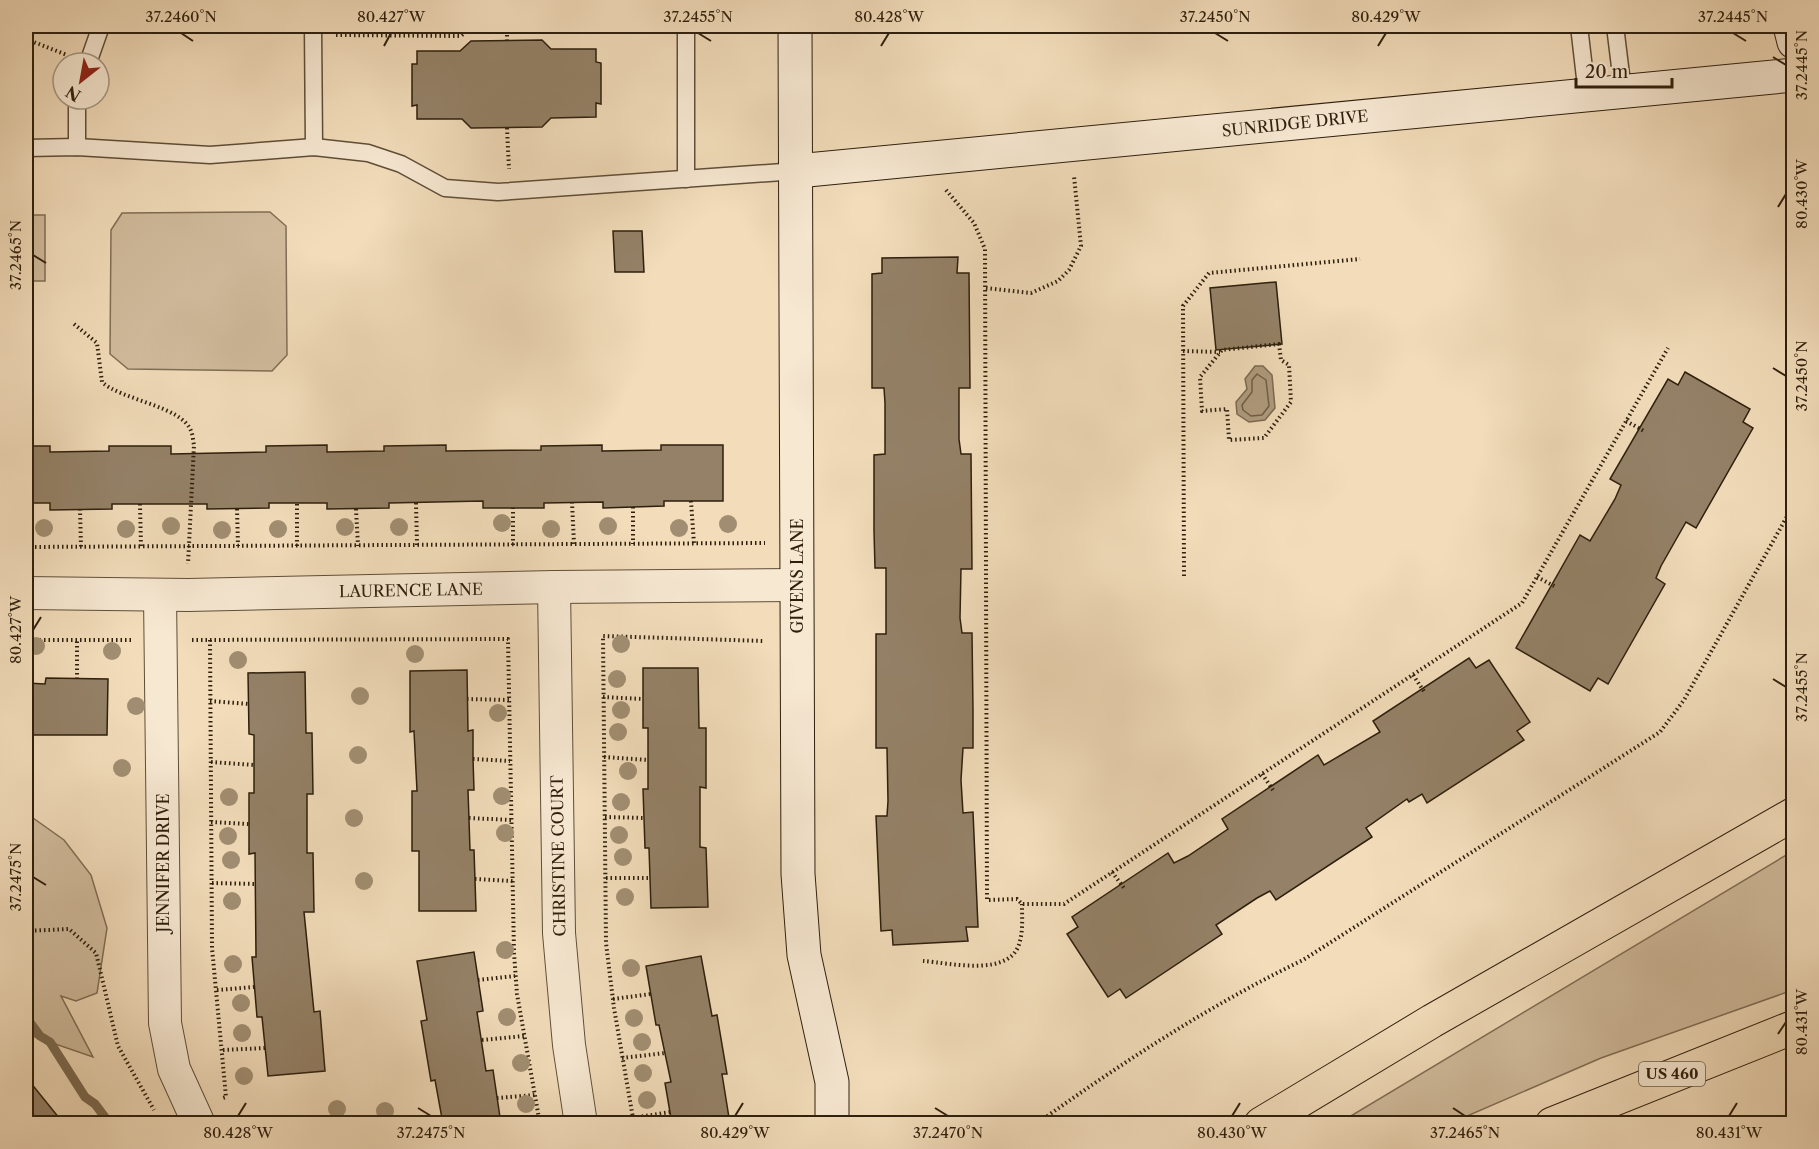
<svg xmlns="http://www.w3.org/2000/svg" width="1819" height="1149" viewBox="0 0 1819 1149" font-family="'Libre Caslon Text',serif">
<rect width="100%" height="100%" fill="#f2dcba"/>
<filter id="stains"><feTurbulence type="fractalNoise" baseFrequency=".00333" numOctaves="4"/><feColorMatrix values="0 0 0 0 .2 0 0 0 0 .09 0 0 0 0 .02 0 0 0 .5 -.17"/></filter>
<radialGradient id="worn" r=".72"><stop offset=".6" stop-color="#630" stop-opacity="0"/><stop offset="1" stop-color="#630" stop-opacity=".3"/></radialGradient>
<!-- green -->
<g fill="#d1bc9d" stroke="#806e55" stroke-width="1.5">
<path d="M270,212L286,226L287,355L272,371L128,369L110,354L111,230L122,213Z"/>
<rect x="26" y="215" width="19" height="66"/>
<path d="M26,813L64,840L91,875L107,928L97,993L76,1001L61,996L93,1057L26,1034Z"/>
<path d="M1793,851V990L1601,1058L1451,1123H1339Z"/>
</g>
<!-- water -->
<path fill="#af9c7f" stroke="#7b6a51" stroke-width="1.5" d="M1255,366H1263L1272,375L1275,408L1265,420L1249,422L1237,414L1236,402L1247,389L1245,379Z"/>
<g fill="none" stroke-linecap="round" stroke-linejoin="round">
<!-- shore -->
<path stroke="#6e5e46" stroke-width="1.5" d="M1257,374L1266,380L1269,406L1262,415L1251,416L1243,410L1242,405L1252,392V380Z"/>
<!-- stream -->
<path stroke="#7b6a51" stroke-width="9" d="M26,1017L40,1036L50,1042L85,1097L95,1104L110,1124"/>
</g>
<!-- building -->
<g fill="#948167" stroke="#2e1f0d" stroke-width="1.5">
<path d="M542,40L551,49H596V62L601,63V104L596,103V117L551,118L542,127L471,128L462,119H417V105L412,106V64H417V51H460L471,41Z"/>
<path d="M613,231H642L644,272H615Z"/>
<path d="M958,257L957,273H969L970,388H959V439L961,454H971L972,569H961L960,618L962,633H972L973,710V748H963L961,780L963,813L973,812L978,927H966L968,941L893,945L892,930L881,931L876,816H887L888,801L887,748H876V634H886V568H875L874,531V455L885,454V403L884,388H872V274L882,273V258Z"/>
<path d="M1276,282L1282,344L1216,350L1210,288Z"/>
<path d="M1685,372L1750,409L1743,422L1753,428L1696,528L1686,522L1661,566L1656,578L1665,584L1608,684L1598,678L1590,691L1516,648L1580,535L1590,541L1615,499L1621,485L1610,479L1668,379L1678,385Z"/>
<path d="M327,445V452L384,451V446L446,445V451L541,450V446L602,445V451L661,450V445H723V501H664V506L603,508V502L544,503V508H483V501L389,503V508L327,509V503H269V508L207,509V504H112V509L50,510V503H26V446H50V452L109,451V446H171V454L266,452V446Z"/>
<path d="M1469,658L1476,668L1489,660L1530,722L1517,731L1524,740L1427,803L1422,794L1409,802L1407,799L1366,828L1372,837L1276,900L1270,891L1257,898L1216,925L1222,934L1126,998L1120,989L1108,997L1067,934L1078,927L1072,917L1168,853L1174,863L1188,856L1228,829L1222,819L1318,755L1324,765L1380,732L1373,721Z"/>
<path d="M643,668H698L699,728H706V788L700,787V847L706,848L708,907L651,908L649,848H645L643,789H648V728H643Z"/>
<path d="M467,670L468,731L473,730V759L474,790H468L470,850H474L476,911H419V851H412V791H417L414,731L410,732V671Z"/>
<path d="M305,672L306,733H312L313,794H307V853H313L314,912H304L314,1012L320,1011L325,1071L268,1076L262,1017H257L252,957H256L255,853L249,854V793H254V735L249,734L248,673Z"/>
<path d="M46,678L108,679L107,735H26V683L45,684Z"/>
<path d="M474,952L483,1011L477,1012L486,1071L493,1070L501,1124H443L435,1080L431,1081L421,1021L427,1020L417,961Z"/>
<path d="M701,956L712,1016L717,1015L727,1074H722L730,1124H672L665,1083L671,1082L659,1025H656L646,966Z"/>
<path d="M26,1077L64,1124H26Z"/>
</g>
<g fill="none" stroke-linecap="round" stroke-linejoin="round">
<defs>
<g id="lane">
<path d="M313,26L314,147"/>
<path d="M686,26V179"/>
<path d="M1579,26L1587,95"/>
<path d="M1615,26L1623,91"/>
<path d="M88,63L101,26"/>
<path d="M77,147V99"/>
<path d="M26,148L77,147L210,155L314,147L368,153L401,164L445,188L498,192L797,171"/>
</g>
<g id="street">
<path d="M554,587L559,933L569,1045L581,1124"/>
<path d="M26,593L188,595L554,587L797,585"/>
<path d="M160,595L165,1023L174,1069L199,1124"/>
</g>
<g id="secondary">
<path d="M795,26L798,874L804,955L832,1082V1124"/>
<path d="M1790,26L1794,42"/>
<path d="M797,171L1794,75"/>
</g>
<g id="highway">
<path d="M1261,1124L1432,1021L1794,814"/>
<path d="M1552,1124L1794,1027"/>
</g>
</defs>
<!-- lane casing -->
<use href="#lane" stroke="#5f4e38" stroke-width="19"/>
<!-- street casing -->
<use href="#street" stroke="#5f4e38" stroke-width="34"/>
<!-- secondary casing -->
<use href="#secondary" stroke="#2e1f0d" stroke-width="35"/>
<!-- highway casing -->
<use href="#highway" stroke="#2e1f0d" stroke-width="35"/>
<!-- path -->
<g stroke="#2e1f0d" stroke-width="4" stroke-dasharray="1.5 3" stroke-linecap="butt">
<path d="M507,26V41"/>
<path d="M336,35L461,36L472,26"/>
<path d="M26,39L67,55"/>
<path d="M507,128L509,169"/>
<path d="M946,190L974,223L985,249L987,900L1017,899L1022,904H1064L1522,603L1668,348"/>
<path d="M986,288L1031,293L1058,281L1069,270L1081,246L1074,176"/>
<path d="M74,324L97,343L102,382C121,400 182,406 191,431C193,435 193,441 194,445L188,564"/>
<path d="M1279,344L1281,360L1289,365L1291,402L1264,438L1229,440L1227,409L1202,411L1200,377L1222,350Z"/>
<path d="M1183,351L1220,352"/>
<path d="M1626,421L1644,431"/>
<path d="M691,501L694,544"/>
<path d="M572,502L574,544"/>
<path d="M416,503L417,545"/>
<path d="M140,504L141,547"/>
<path d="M633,507V544"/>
<path d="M80,509L81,547"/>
<path d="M237,509L238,546"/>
<path d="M356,509L358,546"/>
<path d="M513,545V508"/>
<path d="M297,546V503"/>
<path d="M26,547L765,543"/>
<path d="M1184,576L1183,306L1209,273L1360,259"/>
<path d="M1537,577L1556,587"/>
<path d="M26,640H131"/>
<path d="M192,640L508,639L514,953L517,994L540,1124"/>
<path d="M210,640L212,948L226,1097L223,1098"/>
<path d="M1413,675L1425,693"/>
<path d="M77,679V640"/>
<path d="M603,697L643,699"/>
<path d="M467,699L509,700"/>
<path d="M210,701L249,704"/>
<path d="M604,757L648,760"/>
<path d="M473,759L510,761"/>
<path d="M211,762L254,765"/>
<path d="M1262,774L1273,790"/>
<path d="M605,817L644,818"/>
<path d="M469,818L512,820"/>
<path d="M211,822L249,824"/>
<path d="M1112,872L1124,888"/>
<path d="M606,878H650"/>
<path d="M475,879L513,881"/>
<path d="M212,883L256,884"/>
<path d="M26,931L69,929L96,953L118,1046L154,1110"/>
<path d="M923,961C951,963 1012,978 1020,941C1023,930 1022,916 1022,904"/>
<path d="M478,980L515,976"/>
<path d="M217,990L254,987"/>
<path d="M613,999L651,994"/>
<path d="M482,1040L524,1036"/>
<path d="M223,1050L265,1048"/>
<path d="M622,1058L665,1053"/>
<path d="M497,1098L535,1095"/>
<path d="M633,1118L670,1112"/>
<path d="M634,1124L614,1008L606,943L603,636L764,641"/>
<path d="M1036,1124C1122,1063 1208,1006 1303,960L1660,732L1684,700L1794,504"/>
</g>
<!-- lane -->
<use href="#lane" stroke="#f7e8d2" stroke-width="16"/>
<!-- street -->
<use href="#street" stroke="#f7e8d2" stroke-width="32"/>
<!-- secondary -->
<use href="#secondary" stroke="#f7e8d2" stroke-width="33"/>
<!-- highway -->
<use href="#highway" stroke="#f2dcba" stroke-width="33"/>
</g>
<!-- trees -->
<g fill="#a18e72">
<circle cx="502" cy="523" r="9"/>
<circle cx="728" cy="524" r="9"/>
<circle cx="171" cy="526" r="9"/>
<circle cx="608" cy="526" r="9"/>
<circle cx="345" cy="527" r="9"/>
<circle cx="399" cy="527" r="9"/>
<circle cx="44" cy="528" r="9"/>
<circle cx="679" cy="528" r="9"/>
<circle cx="126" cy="529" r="9"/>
<circle cx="278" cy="529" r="9"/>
<circle cx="551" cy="529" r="9"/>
<circle cx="222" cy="530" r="9"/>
<circle cx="621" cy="644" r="9"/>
<circle cx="36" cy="646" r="9"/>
<circle cx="112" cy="651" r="9"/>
<circle cx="415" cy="654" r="9"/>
<circle cx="238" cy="660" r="9"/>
<circle cx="617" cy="679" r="9"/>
<circle cx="360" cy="696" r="9"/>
<circle cx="136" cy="706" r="9"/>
<circle cx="621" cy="710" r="9"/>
<circle cx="498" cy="713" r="9"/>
<circle cx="618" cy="732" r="9"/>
<circle cx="358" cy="755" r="9"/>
<circle cx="122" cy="768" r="9"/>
<circle cx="628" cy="771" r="9"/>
<circle cx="502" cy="796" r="9"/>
<circle cx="229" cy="797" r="9"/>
<circle cx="621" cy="802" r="9"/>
<circle cx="354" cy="818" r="9"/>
<circle cx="505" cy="833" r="9"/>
<circle cx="619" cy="835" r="9"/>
<circle cx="228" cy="836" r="9"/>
<circle cx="623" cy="857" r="9"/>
<circle cx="231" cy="860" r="9"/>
<circle cx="364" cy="881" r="9"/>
<circle cx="625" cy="897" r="9"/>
<circle cx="232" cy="901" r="9"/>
<circle cx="505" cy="950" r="9"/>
<circle cx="233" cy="964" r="9"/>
<circle cx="631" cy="968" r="9"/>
<circle cx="241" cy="1003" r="9"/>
<circle cx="507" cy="1017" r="9"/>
<circle cx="634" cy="1018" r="9"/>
<circle cx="242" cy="1033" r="9"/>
<circle cx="642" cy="1042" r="9"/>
<circle cx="521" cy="1063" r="9"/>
<circle cx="643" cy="1073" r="9"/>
<circle cx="244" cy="1076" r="9"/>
<circle cx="647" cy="1100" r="9"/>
<circle cx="526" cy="1104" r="9"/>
<circle cx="337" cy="1109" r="9"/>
<circle cx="385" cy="1111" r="9"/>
</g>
<!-- ticks -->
<path fill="none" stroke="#2e1f0d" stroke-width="2" d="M181,33L193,41M698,33L711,41M1215,33L1228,41M1733,33L1746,41M384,46L391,33M881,46L889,33M1378,46L1386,33M1773,57L1786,65M1778,207L1786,194M33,255L46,263M1773,368L1786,376M33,630L41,617M1773,679L1786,687M33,877L46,885M1778,1034L1786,1022M418,1108L431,1116M935,1108L948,1116M1453,1108L1465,1116M238,1116L246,1103M735,1116L743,1103M1232,1116L1240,1103M1729,1116L1737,1103"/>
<g text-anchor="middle" stroke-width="6" stroke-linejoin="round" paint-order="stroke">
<!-- shield labels -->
<rect fill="#f7e8d2" stroke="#6a5b48" stroke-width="1.5" x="1639" y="1062" width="66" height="24" rx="4.5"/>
<g font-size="15" font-weight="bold" fill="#2e1f0d">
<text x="1672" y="1079">US 460</text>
</g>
<!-- street labels -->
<g font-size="16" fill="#2e1f0d" stroke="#f7e8d2">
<text transform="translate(1295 123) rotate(-6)" y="6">SUNRIDGE DRIVE</text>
<text transform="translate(797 576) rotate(-90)" y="6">GIVENS LANE</text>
<text transform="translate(411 590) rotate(-1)" y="6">LAURENCE LANE</text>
<text transform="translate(558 856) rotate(-91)" y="6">CHRISTINE COURT</text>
<text transform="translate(163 863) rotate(-90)" y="6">JENNIFER DRIVE</text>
</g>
</g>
<!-- margin -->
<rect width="1819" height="1149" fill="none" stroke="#f2dcba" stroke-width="66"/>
<!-- north arrow -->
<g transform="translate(81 81) rotate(211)"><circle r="28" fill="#f7e8d2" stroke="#a79883" stroke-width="1.5"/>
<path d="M0-4.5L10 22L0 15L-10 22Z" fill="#8f2418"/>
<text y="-9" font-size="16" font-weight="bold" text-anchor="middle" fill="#2e1f0d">N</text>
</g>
<!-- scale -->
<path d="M1576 78v9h96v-9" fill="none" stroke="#2e1f0d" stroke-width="3"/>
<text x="1585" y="78" font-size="18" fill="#2e1f0d" stroke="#f7e8d2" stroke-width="4.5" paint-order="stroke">20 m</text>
<rect x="33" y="33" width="1753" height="1083" fill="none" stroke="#2e1f0d" stroke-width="2"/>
<g font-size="15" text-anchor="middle" fill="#2e1f0d">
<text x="181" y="22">37.2460°N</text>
<text x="391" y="22">80.427°W</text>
<text x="698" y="22">37.2455°N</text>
<text x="889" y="22">80.428°W</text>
<text x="1215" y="22">37.2450°N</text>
<text x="1386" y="22">80.429°W</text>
<text x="1733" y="22">37.2445°N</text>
<text transform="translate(1802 65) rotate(-90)" y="5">37.2445°N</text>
<text transform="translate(1802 194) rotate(-90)" y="5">80.430°W</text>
<text transform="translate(16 255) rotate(-90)" y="5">37.2465°N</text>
<text transform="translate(1802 376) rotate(-90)" y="5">37.2450°N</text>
<text transform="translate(16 630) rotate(-90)" y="5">80.427°W</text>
<text transform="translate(1802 687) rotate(-90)" y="5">37.2455°N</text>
<text transform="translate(16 877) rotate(-90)" y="5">37.2475°N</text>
<text transform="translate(1802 1022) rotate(-90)" y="5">80.431°W</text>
<text x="238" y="1138">80.428°W</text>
<text x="431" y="1138">37.2475°N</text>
<text x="735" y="1138">80.429°W</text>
<text x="948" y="1138">37.2470°N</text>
<text x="1232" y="1138">80.430°W</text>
<text x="1465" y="1138">37.2465°N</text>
<text x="1729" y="1138">80.431°W</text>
</g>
<rect width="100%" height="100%" filter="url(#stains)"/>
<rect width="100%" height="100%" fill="url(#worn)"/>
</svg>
